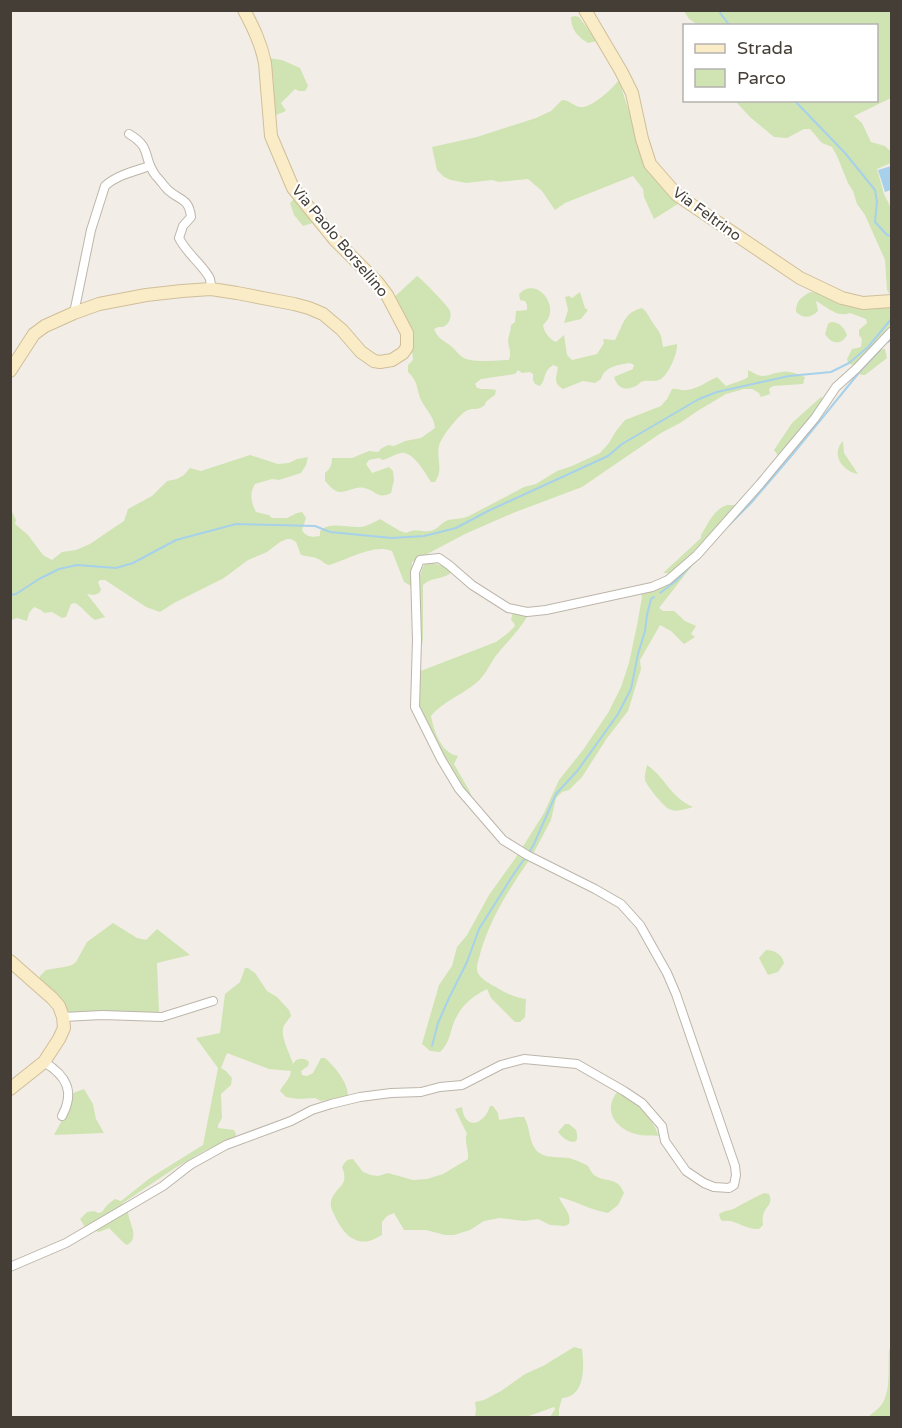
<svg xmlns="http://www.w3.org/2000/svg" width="902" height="1428" viewBox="0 0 902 1428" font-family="'Varela Round',sans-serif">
<rect width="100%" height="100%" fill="#f2eee7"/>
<!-- green -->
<g fill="#cfe4b2">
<path d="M684,11H891V98L854,116L862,123L871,142L885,146L889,150L891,149V163L877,169L884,194L891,208V296L887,290L885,260L865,215L857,204L853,191L848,183L837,156L832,147L822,143L810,129H804L787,138L774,137L750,117L735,101L876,100V26L698,25L689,19Z"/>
<path d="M575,16L579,17L597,41L588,43C578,37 571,30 571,17Z"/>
<path d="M268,58L282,60L300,68L308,86L305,91H299L295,89L281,103L286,111L276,115Z"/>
<path d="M619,80L643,156L681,202L654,219L644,197L643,189L633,176L565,203L555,210L542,191L528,179L499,182L492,180L466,183L451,180L444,177L437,170L432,147L477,137L536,118L551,111L562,100C570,100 573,106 580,107C591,109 613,88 619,80Z"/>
<path d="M296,197L302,208L313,223L303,226L294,215L290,203Z"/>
<path d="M417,276C422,279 449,307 450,311C452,318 449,324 443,327H438L434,329C438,339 443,340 451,346C455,349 457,353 461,356C469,364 498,360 509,360C512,350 508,348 508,340C509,334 511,330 511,325L515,322L516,311L527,310V305L525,301L520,300L519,294C537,275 563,308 543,325C544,332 549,339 556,342L564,335L567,355L572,360L597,354L604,343L603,339L615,340C624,324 623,313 642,308C647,312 648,315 651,320C659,333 661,330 663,347L677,344C678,353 668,377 659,380C654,382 649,380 644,381C638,382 642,383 636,386C625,391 618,389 614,377L633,369L634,365L630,363C618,365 605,366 601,379L595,383L583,381L563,389C552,382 557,377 558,367L553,365C542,373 547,378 540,386L535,384L533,380V374L530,372L522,373L518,370L515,374L488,378L481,379L475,384L477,388C484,390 489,388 496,390L495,395C493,397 490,398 488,400C482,406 488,403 482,407C477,410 473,408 468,410C459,414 441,437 439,446C436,460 444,469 435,482H431C425,473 413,451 401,453C395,454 389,458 383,460L379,458L369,460L366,464L372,473L389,467L393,471L394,480L391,493C377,500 376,490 364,488C356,486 348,492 340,492C333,491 329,485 325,481V473C330,469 332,465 332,458H352L369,451L378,452L382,448L388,445L394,446L405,441L421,438L435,428C434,417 427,411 422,402C416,390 419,382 408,372V365L413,360L412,351L392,299Z"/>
<path d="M580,292L585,308L588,310L581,319L564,323L568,310L565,297L569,296L572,298Z"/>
<path d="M810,292C825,293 838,302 852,305C865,308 879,308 891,308V324L856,364L852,365L848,363L847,359L852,349L861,347L862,339L859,335V330L867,323L866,319L850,313C837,318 827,307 816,301L818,311C811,318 803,319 796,312C796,300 801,298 810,292Z"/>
<path d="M831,322C840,322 844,328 847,335C841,346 831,344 825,334L828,324Z"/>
<path d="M880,349H885L887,358L865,375H862L856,373Z"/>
<path d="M748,370C765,380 764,375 781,372C789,370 797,374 805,377L803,384L773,386L769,389L770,394L761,397L759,393L752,389H744L726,394L699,410L680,423L661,433L582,487L513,513L465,534L412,562L411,586L404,582L392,551C374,543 347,560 329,565C324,564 323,561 318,559C313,556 307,557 301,555L296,542L291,539H287L280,542L267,552L248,560L224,578L174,603L160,612L146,607L105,580H100L98,582L101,590L99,593L94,595L87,594L105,617L95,620C87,615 83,607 75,603L71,604L66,617L62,618L52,612L44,613L41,610L34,607L29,613L27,621L17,618L11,620L10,508L16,520L15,524L28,535L43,555L52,560L62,552L76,550L90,544L109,531L124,521L128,509L152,496L167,481L177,479L184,475L190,468L201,471L250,455L278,464L289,463L297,459L308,457L306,465L301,473L279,480L272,479L255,484C249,494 251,502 256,512L269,515L272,518H287L297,513L302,512L306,518L302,530C307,538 312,537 320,536V531C330,521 348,528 361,527C368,526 374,522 380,519L400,531L406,533C415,528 420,532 429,531C436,531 440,524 446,521C452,518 460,520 469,516L524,487L536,484L557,471L572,466L600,453L609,443L616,431L625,420L661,406L667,399L672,389C678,388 681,391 687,390C697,389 708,381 717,377L726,386C732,383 743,381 748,377Z"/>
<path d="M821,397L823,399L822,404L779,457L774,450L792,423Z"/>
<path d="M843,441L844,453L858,474C843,472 830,454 843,441Z"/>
<path d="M727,505H737L704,541L675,569L669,573H663L701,538V535C708,524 714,509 727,505Z"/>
<path d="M698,558L659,608L663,611H674L685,621L696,626L691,634L695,637L684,644L671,631L660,625L640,660L641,669L628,711L607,738L582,777L569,790L562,792L556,798L551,820L533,854L522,848L544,813L559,780L583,750L608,713L621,687L629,663L637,625L642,597L640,592Z"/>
<path d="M426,563C436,562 443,566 451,571V573C441,580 431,577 423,585V637L422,645H418C418,627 414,574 426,563Z"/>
<path d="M513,612L525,614L527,617C518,632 505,644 495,657C489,666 484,677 476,683C462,695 442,702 431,716C434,731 441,753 458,756L454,764L469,790L477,809L442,752L418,706V672L496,642L508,633L515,626L514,623L511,620Z"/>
<path d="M647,765C666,778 670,797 693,807C686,809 676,813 669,809C664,807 646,785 645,780C644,775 646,770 647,765Z"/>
<path d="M519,853L530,859C509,889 490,919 480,954C479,960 475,967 478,973C481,979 490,984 496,987C505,993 515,998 526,999L525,1017L520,1022H515L491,998L487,989C471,997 461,1006 454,1022C450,1033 449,1044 440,1052L430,1051L422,1044L439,985L452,966L457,947L467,935L489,895Z"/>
<path d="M113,923L137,938L146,940L157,929L190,955L157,963L159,1011L156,1014L72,1013L68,1011L39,980L40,976L46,970L64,967L72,965L76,962L87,942Z"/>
<path d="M766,950C774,950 782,954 784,963L778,972L768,975L759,958Z"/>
<path d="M245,968H248L255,973L267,991L277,997L289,1010L291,1016C289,1019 283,1025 283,1029C281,1038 290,1054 293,1064L296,1060C301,1058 305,1058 309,1062L308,1066L301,1071L302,1075L307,1076L313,1073L321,1058H325C335,1067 348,1082 348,1096L321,1101L315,1098L298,1099L286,1097L280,1091C283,1084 290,1080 291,1071L269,1069L227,1053L221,1068L226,1071L232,1078L231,1085L221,1094L222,1118L218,1125V1128L234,1130L236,1134L235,1138L204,1151L175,1168L123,1203L122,1207L88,1228L85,1227L80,1219L87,1212L94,1211L98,1213L102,1212C106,1206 109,1203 115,1199L121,1201L150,1178L203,1145L218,1068L196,1038L220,1033L225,994L240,982Z"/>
<path d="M84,1089L93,1104L96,1119L104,1133L54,1135L70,1105L73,1093Z"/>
<path d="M618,1091C636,1104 651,1115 659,1136C653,1135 646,1136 640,1135C617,1131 601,1111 618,1091Z"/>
<path d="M490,1106H493L498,1113L499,1120L517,1117H524C531,1128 528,1143 538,1152C548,1160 564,1155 575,1160C578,1161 585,1164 588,1166C590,1169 591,1172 593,1174C605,1184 617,1175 624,1193L618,1205L608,1213C590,1210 576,1201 559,1197C562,1206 572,1213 569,1224L565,1226L550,1225L538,1219L524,1221L500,1218L484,1221L470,1230L454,1235H445L426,1230H404L394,1213L387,1216L382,1222V1235C378,1237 373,1240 369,1241C351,1245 340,1228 334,1214C332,1210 330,1206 331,1201C336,1185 350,1187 342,1167C345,1162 346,1159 353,1159L363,1172L371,1175L378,1176L388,1173L413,1180L427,1179L443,1174L468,1159C469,1151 465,1144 466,1136L467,1134L455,1109L462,1107C465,1132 485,1124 490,1106Z"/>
<path d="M565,1124H569L576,1130C582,1149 565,1142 558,1132Z"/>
<path d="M764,1193L769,1194C774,1206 764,1206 763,1216C762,1219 763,1222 763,1225L759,1229C745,1230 737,1219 722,1221L720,1218L719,1214C725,1210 731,1211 737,1207C746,1202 755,1197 764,1193Z"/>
<path d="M128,1211C128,1223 141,1237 127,1245L124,1243L109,1228L99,1232L92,1230Z"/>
<path d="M574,1347L582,1349C584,1365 586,1397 562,1398L559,1409V1417H550L555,1409L554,1407L526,1417H475L476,1410L475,1402L484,1400L501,1391L525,1374L543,1366Z"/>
<path d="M891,1347V1417H868C872,1413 879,1409 882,1404C891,1391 888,1366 889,1350Z"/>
</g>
<!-- water -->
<path fill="#a7d1eb" d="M891,166V190L885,192L878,170Z"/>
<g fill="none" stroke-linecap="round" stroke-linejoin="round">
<!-- stream -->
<g stroke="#a7d1eb" stroke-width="2">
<path d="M718,10L730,26"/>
<path d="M794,100L845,153L875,190L877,202L875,222L887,235L892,236"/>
<path d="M888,342L892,339"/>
<path d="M728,526L751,503L792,455L862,369L880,350"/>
<path d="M660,593L676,581L691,565"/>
<path d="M10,595L16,594L39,579L59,569L77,565L116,568L133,563L176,540L236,524L315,526L330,532L392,538L424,536L456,528L488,511L608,456L622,444L699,399L717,392L789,376L831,372L849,363L868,347L892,318"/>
<path d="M530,851L534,844L556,794L578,770L618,714L631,689L638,654L645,631L647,615L651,599L654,597"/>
<path d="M432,1046L438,1023L449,998L467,962L479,929L513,875L525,858"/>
</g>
<defs>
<g id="street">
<path d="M129,134C153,148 142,158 156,176C160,180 164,186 168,190C180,201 189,198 191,217L183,226L179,238C186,253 205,267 210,279C211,283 211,285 211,289"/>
<path d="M74,313L91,230L105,186C117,175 135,171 150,166"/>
<path d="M63,1017L102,1015L162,1017L213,1001"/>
<path d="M44,1062C67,1076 75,1092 62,1116"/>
<path d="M10,1267L66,1243L163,1186L190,1165L226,1145L291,1121L312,1110L331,1104L360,1097L391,1093L421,1092L440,1087L462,1085L501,1065L524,1059L577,1064L624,1091L642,1103L662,1126L665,1141L686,1171L704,1183L714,1187L729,1188L734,1185L736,1175L735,1166L676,994L667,973L640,925L621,904L595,889L527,855L503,840L459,789L441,759L415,707L417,640L415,572L420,560L439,558L449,565L472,585L508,608L527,612L546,610L652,587L668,580L697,555L760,484L815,418L836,387L856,369L892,331"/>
</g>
<g id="secondary">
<path d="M585,10L621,71L632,93L642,139L650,164L677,195L800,278L842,298L863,303L892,301"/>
<path d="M10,371L34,334L45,326L74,313L99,304L146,295L182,291L211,289L237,293L294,304L309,308L323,314L342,330L361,352L374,361L380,362L392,360L403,353L407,347V333L387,295L378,283L335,240L293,188L271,136L265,63C261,43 253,27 244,10"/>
<path d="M10,961L52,998L59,1006L63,1017L64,1028L59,1039L44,1062L10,1089"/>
</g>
</defs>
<!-- street casing -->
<use href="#street" stroke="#bdb5aa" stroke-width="10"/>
<!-- secondary casing -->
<use href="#secondary" stroke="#cfbf99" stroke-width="14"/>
<!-- street -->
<use href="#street" stroke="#fff" stroke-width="8"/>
<!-- secondary -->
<use href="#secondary" stroke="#fbecc8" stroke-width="12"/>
</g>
<g text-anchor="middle" stroke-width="4.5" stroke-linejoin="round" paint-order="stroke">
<!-- street labels -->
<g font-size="15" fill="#443e36" stroke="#fff">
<text transform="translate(707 214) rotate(36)" y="5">Via Feltrino</text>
<text transform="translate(340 241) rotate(50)" y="5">Via Paolo Borsellino</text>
</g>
</g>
<!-- border -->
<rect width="902" height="1428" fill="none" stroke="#443e36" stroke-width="24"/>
<!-- legend -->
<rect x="683" y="24" width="195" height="78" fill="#ffffff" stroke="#b4b2af" stroke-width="1.5"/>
<rect x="695" y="44" width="30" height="9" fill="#fbecc8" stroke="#b4b2af" stroke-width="1.5"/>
<text x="737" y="54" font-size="18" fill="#443e36">Strada</text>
<rect x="695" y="69" width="30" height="18" fill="#cfe4b2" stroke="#b4b2af" stroke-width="1.5"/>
<text x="737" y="84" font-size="18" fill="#443e36">Parco</text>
</svg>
